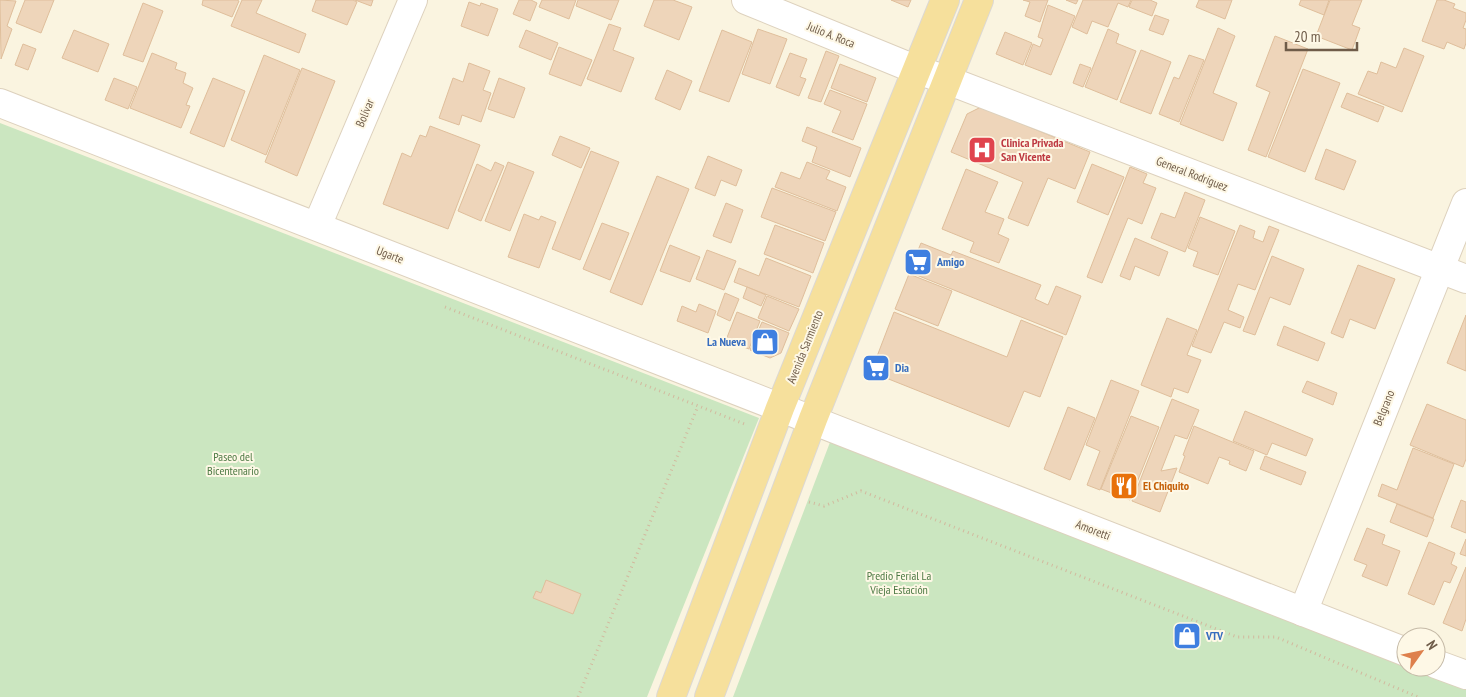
<svg xmlns="http://www.w3.org/2000/svg" width="1466" height="697" viewBox="0 0 1466 697" font-family="'PT Sans Narrow',sans-serif">
<rect width="100%" height="100%" fill="#faf4e0"/>
<!-- green -->
<g fill="#cbe6c0">
<path d="M0,123L759,418L647,697H0Z"/>
<path d="M832,437L1406,654V667H1436L1466,678V697H733Z"/>
</g>
<!-- building -->
<g fill="#eed5ba" stroke="#dfbe9b">
<path d="M0,0L16,1L7,26L12,29L1,59Z"/>
<path d="M25,0H54L41,33L16,23Z"/>
<path d="M203,0H237L239,1L232,17L202,5Z"/>
<path d="M242,0H262L256,13L306,34L299,53L231,26Z"/>
<path d="M316,0H353L357,2L347,25L312,11Z"/>
<path d="M355,0H373L371,6Z"/>
<path d="M519,0H531L537,3L530,21L513,14Z"/>
<path d="M542,0H576L569,19L539,7Z"/>
<path d="M578,0H619L611,20L576,6Z"/>
<path d="M654,0H673L692,7L679,40L644,26Z"/>
<path d="M891,0H911L908,7Z"/>
<path d="M1023,0H1048L1040,22L1025,16L1030,2Z"/>
<path d="M1066,0H1078L1076,4Z"/>
<path d="M1083,0H1131L1128,7L1118,3L1108,27L1092,21L1087,34L1072,27Z"/>
<path d="M1132,0H1150L1157,3L1152,16L1129,7Z"/>
<path d="M1199,0H1232L1225,19L1196,7Z"/>
<path d="M1301,0H1329L1324,15L1299,5Z"/>
<path d="M1330,0H1362L1352,25L1360,28L1352,50L1316,36Z"/>
<path d="M1437,0H1444L1455,4L1453,8L1466,13V20L1463,28L1466,29V43L1464,49L1447,42L1444,49L1422,41Z"/>
<path d="M469,2L480,6L481,3L498,9L488,36L461,26Z"/>
<path d="M143,3L163,11L143,62L123,55Z"/>
<path d="M1048,5L1075,16L1051,75L1025,65L1033,44L1040,47L1043,39L1038,37Z"/>
<path d="M1155,15L1169,20L1163,35L1149,30Z"/>
<path d="M609,24L621,28L613,50L634,58L621,92L587,79Z"/>
<path d="M1218,28L1235,36L1213,93L1237,103L1223,141L1180,124Z"/>
<path d="M758,29L787,39L770,84L742,74Z"/>
<path d="M1108,29L1119,34L1116,43L1136,51L1117,100L1085,87Z"/>
<path d="M74,30L109,44L98,72L62,58Z"/>
<path d="M526,30L558,43L551,60L519,47Z"/>
<path d="M722,30L752,42L729,102L699,91Z"/>
<path d="M1005,32L1032,43L1023,65L996,54Z"/>
<path d="M1275,36L1308,49L1266,157L1248,150L1270,92L1256,86Z"/>
<path d="M23,44L36,49L28,70L15,65Z"/>
<path d="M559,47L592,60L581,86L549,74Z"/>
<path d="M1404,48L1424,56L1402,112L1358,94L1368,71L1377,74L1381,62L1396,68Z"/>
<path d="M1141,50L1171,62L1151,114L1120,102Z"/>
<path d="M826,51L839,56L821,102L808,98Z"/>
<path d="M152,53L177,63L175,69L186,73L183,83L193,88L186,105L190,106L181,128L130,108Z"/>
<path d="M790,53L807,59L800,77L806,79L799,96L776,87Z"/>
<path d="M264,55L300,70L266,155L231,140Z"/>
<path d="M1189,55L1204,60L1179,122L1159,114L1174,77L1179,79Z"/>
<path d="M469,63L490,71L483,90L491,93L481,122L462,115L459,125L439,118L453,78L463,82Z"/>
<path d="M840,64L876,78L867,102L831,88Z"/>
<path d="M1080,64L1091,68L1083,87L1073,83Z"/>
<path d="M302,68L335,81L297,176L265,162Z"/>
<path d="M1303,69L1340,83L1305,172L1268,157Z"/>
<path d="M667,70L692,81L680,110L655,99Z"/>
<path d="M114,78L137,87L128,109L105,100Z"/>
<path d="M213,78L245,91L224,147L190,133Z"/>
<path d="M499,78L525,88L514,118L488,109Z"/>
<path d="M830,90L867,104L853,140L832,132L841,111L824,104Z"/>
<path d="M1347,93L1384,107L1378,122L1341,107Z"/>
<path d="M981,107L1090,152L1075,189L1048,178L1028,226L1008,218L1023,182L951,152L967,114Z"/>
<path d="M430,126L480,145L448,229L383,204L402,153L411,157L420,135L426,137Z"/>
<path d="M807,127L861,148L850,177L812,162L817,147L802,141Z"/>
<path d="M560,136L590,148L581,168L552,155Z"/>
<path d="M1326,149L1356,161L1344,190L1315,179Z"/>
<path d="M591,151L619,162L580,260L552,249Z"/>
<path d="M708,156L742,170L736,186L721,180L715,196L695,188Z"/>
<path d="M495,162L504,166L481,221L458,211L477,164L491,171Z"/>
<path d="M508,162L534,172L510,231L485,221Z"/>
<path d="M807,162L830,171L826,179L846,187L837,211L775,187L781,172L800,179Z"/>
<path d="M1092,164L1124,177L1108,215L1077,202Z"/>
<path d="M1130,167L1147,174L1143,183L1156,188L1142,224L1128,218L1102,283L1087,277Z"/>
<path d="M966,169L998,182L985,212L1004,219L998,234L1009,239L999,263L970,252L974,242L942,229Z"/>
<path d="M657,176L689,189L642,305L610,292Z"/>
<path d="M772,188L836,212L825,241L761,217Z"/>
<path d="M1185,192L1205,200L1185,252L1151,238L1161,213L1175,218Z"/>
<path d="M726,203L743,210L731,243L713,236Z"/>
<path d="M524,214L539,220L541,216L556,222L539,268L508,257Z"/>
<path d="M1200,217L1235,231L1218,275L1193,266L1198,252L1188,248Z"/>
<path d="M602,223L629,233L610,280L583,269Z"/>
<path d="M775,225L824,243L813,273L764,254Z"/>
<path d="M1240,225L1255,231L1253,238L1263,242L1269,226L1279,230L1255,290L1238,284L1228,310L1244,317L1240,328L1224,322L1211,353L1192,346Z"/>
<path d="M1135,238L1168,252L1159,276L1135,266L1130,280L1120,276Z"/>
<path d="M921,243L951,255L953,251L1041,285L1035,299L1048,305L1056,286L1081,296L1066,335L909,272Z"/>
<path d="M670,245L700,257L690,282L660,271Z"/>
<path d="M707,250L736,261L724,290L696,279Z"/>
<path d="M1272,256L1304,269L1290,305L1270,297L1255,335L1243,331Z"/>
<path d="M766,258L811,276L799,307L734,282L739,268L759,276Z"/>
<path d="M1358,265L1395,279L1375,329L1350,319L1343,338L1331,333Z"/>
<path d="M909,274L952,291L938,326L895,309Z"/>
<path d="M747,287L766,295L761,306L743,298Z"/>
<path d="M725,293L739,299L730,321L717,315Z"/>
<path d="M767,296L799,309L789,331L758,318Z"/>
<path d="M699,304L716,311L708,333L677,321L682,306L696,312Z"/>
<path d="M737,312L760,321L749,349L726,340Z"/>
<path d="M894,312L1007,357L1021,320L1063,337L1040,397L1024,391L1009,427L871,372Z"/>
<path d="M1466,315V371L1447,363Z"/>
<path d="M1167,318L1197,330L1187,355L1201,360L1188,393L1174,388L1171,397L1141,385Z"/>
<path d="M762,322L789,333L781,353L770,358L750,350Z"/>
<path d="M1284,326L1325,343L1318,361L1277,345Z"/>
<path d="M1111,380L1139,391L1100,490L1087,485L1100,451L1086,445Z"/>
<path d="M1307,381L1337,393L1333,405L1302,392Z"/>
<path d="M1172,399L1199,410L1187,439L1175,435L1161,471L1177,468L1160,512L1132,501Z"/>
<path d="M1427,404L1466,420V459L1463,467L1410,445Z"/>
<path d="M1068,407L1095,418L1070,480L1044,469Z"/>
<path d="M1245,411L1313,439L1306,456L1272,443L1267,455L1233,441Z"/>
<path d="M1131,416L1159,427L1130,500L1101,489Z"/>
<path d="M1194,426L1254,451L1246,471L1229,464L1230,461L1219,457L1208,484L1179,472L1185,456L1183,455Z"/>
<path d="M1413,448L1454,464L1433,518L1378,496L1382,484L1397,490Z"/>
<path d="M1265,456L1306,472L1301,485L1260,469Z"/>
<path d="M1461,500L1466,502V533L1451,527Z"/>
<path d="M1397,504L1434,519L1427,537L1390,522Z"/>
<path d="M1367,528L1385,535L1382,544L1400,551L1387,586L1362,576L1367,565L1354,560Z"/>
<path d="M1466,539V556L1460,554Z"/>
<path d="M1429,542L1455,553L1451,564L1457,567L1450,583L1444,581L1434,605L1408,594Z"/>
<path d="M1466,567V619L1462,631L1443,623Z"/>
<path d="M546,580L581,594L573,614L533,598L536,591L541,593Z"/>
</g>
<g fill="none" stroke-linecap="round" stroke-linejoin="round">
<defs>
<g id="minor">
<path d="M746,0L917,70L947,80L1466,279"/>
<path d="M0,103L1406,652"/>
<path d="M317,226L413,0"/>
<path d="M1303,612L1466,203"/>
<path d="M1436,664L1466,675"/>
</g>
<g id="major">
<path d="M671,697L780,408L945,0"/>
<path d="M709,697L813,419L979,0"/>
</g>
</defs>
<!-- minor casing -->
<use href="#minor" stroke="#ddd1bd" stroke-width="30"/>
<!-- major casing -->
<use href="#major" stroke="#dcd8d3" stroke-width="30"/>
<!-- path -->
<g stroke="#d2b99e" stroke-width="3" stroke-dasharray="1 4" stroke-linecap="butt">
<path d="M445,307L747,425"/>
<path d="M809,502L824,506L861,491L1237,637H1276L1418,697"/>
<path d="M578,697L698,406"/>
</g>
<!-- minor -->
<use href="#minor" stroke="#fff" stroke-width="28"/>
<!-- major -->
<use href="#major" stroke="#f6e09c" stroke-width="28"/>
</g>
<!-- icons -->
<defs>
<symbol id="hospital-square" viewBox="-11 -11 22 22"><rect x="-9" y="-9" width="18" height="18" rx="4" fill="#e0444e" stroke="#fef8e6"/><path d="M-5-5h3v3.5h4V-5h3V5h-3V1.5h-4V5h-3Z" fill="#fff"/></symbol>
<symbol id="supermarket-square" viewBox="-11 -11 22 22"><rect x="-9" y="-9" width="18" height="18" rx="4" fill="#3f7fe0" stroke="#fef8e6"/><path d="M-6-5.5h2.5l.6 2H6L4.5 2H-2.5L-4.4-4H-6ZM-1.5 3.2a1.3 1.3 0 1 0 .1 0ZM3 3.2a1.3 1.3 0 1 0 .1 0Z" fill="#fff"/></symbol>
<symbol id="shop-square" viewBox="-11 -11 22 22"><rect x="-9" y="-9" width="18" height="18" rx="4" fill="#3f7fe0" stroke="#fef8e6"/><path d="M-5-2.5h2.3a2.7 3.5 0 0 1 5.4 0H5L5.5 6h-11ZM-1.5-2.5h3a1.5 2.3 0 0 0-3 0Z" fill="#fff"/></symbol>
<symbol id="restaurant-square" viewBox="-11 -11 22 22"><rect x="-9" y="-9" width="18" height="18" rx="4" fill="#e8710a" stroke="#fef8e6"/><path d="M-5-6h1v4h1v-4h1v4h1v-4h1v5L-1.5 .5V6h-2V.5L-5-1ZM5-6V6H3V1.5H1.5Q1.5-4 5-6Z" fill="#fff"/></symbol>
</defs>
<g fill-rule="evenodd">
<use href="#hospital-square" x="966" y="134" width="32" height="32"/>
<use href="#supermarket-square" x="902" y="246" width="32" height="32"/>
<use href="#shop-square" x="749" y="326" width="32" height="32"/>
<use href="#supermarket-square" x="860" y="352" width="32" height="32"/>
<use href="#restaurant-square" x="1108" y="470" width="32" height="32"/>
<use href="#shop-square" x="1171" y="620" width="32" height="32"/>
</g>
<g text-anchor="middle" stroke-width="4" stroke-linejoin="round" paint-order="stroke">
<!-- street labels -->
<g font-size="12" fill="#6f5c49" stroke="#fef8e6">
<text transform="translate(831 35) rotate(22)" y="4">Julio A. Roca</text>
<text transform="translate(365 113) rotate(-67)" y="4">Bolívar</text>
<text transform="translate(1192 174) rotate(21)" y="4">General Rodríguez</text>
<text transform="translate(390 255) rotate(21)" y="4">Ugarte</text>
<text transform="translate(805 347) rotate(-68)" y="4">Avenida Sarmiento</text>
<text transform="translate(1384 408) rotate(-68)" y="4">Belgrano</text>
<text transform="translate(1093 530) rotate(21)" y="4">Amoretti</text>
</g>
<!-- health labels -->
<g font-size="12" font-weight="bold" fill="#be3a42" stroke="#fef8e6" text-anchor="start">
<text x="1001" y="147">Clinica Privada<tspan x="1001" dy="14">San Vicente</tspan></text>
</g>
<!-- shop labels -->
<g font-size="12" font-weight="bold" fill="#366cbe" stroke="#fef8e6" text-anchor="start">
<text x="937" y="266">Amigo</text>
<text x="746" y="346" text-anchor="end">La Nueva</text>
<text x="895" y="372">Dia</text>
<text x="1206" y="640">VTV</text>
</g>
<!-- park labels -->
<g font-size="12" fill="#4e7a45" stroke="#fef8e6">
<text x="233" y="461">Paseo del<tspan x="233" dy="14">Bicentenario</tspan></text>
<text x="899" y="580">Predio Ferial La<tspan x="899" dy="14">Vieja Estación</tspan></text>
</g>
<!-- food labels -->
<g font-size="12" font-weight="bold" fill="#c56008" stroke="#fef8e6" text-anchor="start">
<text x="1143" y="490">El Chiquito</text>
</g>
</g>
<!-- north arrow -->
<g transform="translate(1421 652) rotate(57)"><circle r="24" fill="#fef8e6" stroke="#c5baa7"/>
<path d="M0-4L9 19L0 12L-9 19Z" fill="#de804c"/>
<text y="-8" font-size="14" font-weight="bold" text-anchor="middle" fill="#6f5c49">N</text>
</g>
<!-- scale -->
<path d="M1286 42v8h71v-8" fill="none" stroke="#6f5c49" stroke-width="2.5"/>
<text x="1294" y="42" font-size="15" fill="#6f5c49" stroke="#fef8e6" stroke-width="4" paint-order="stroke">20 m</text>
</svg>
